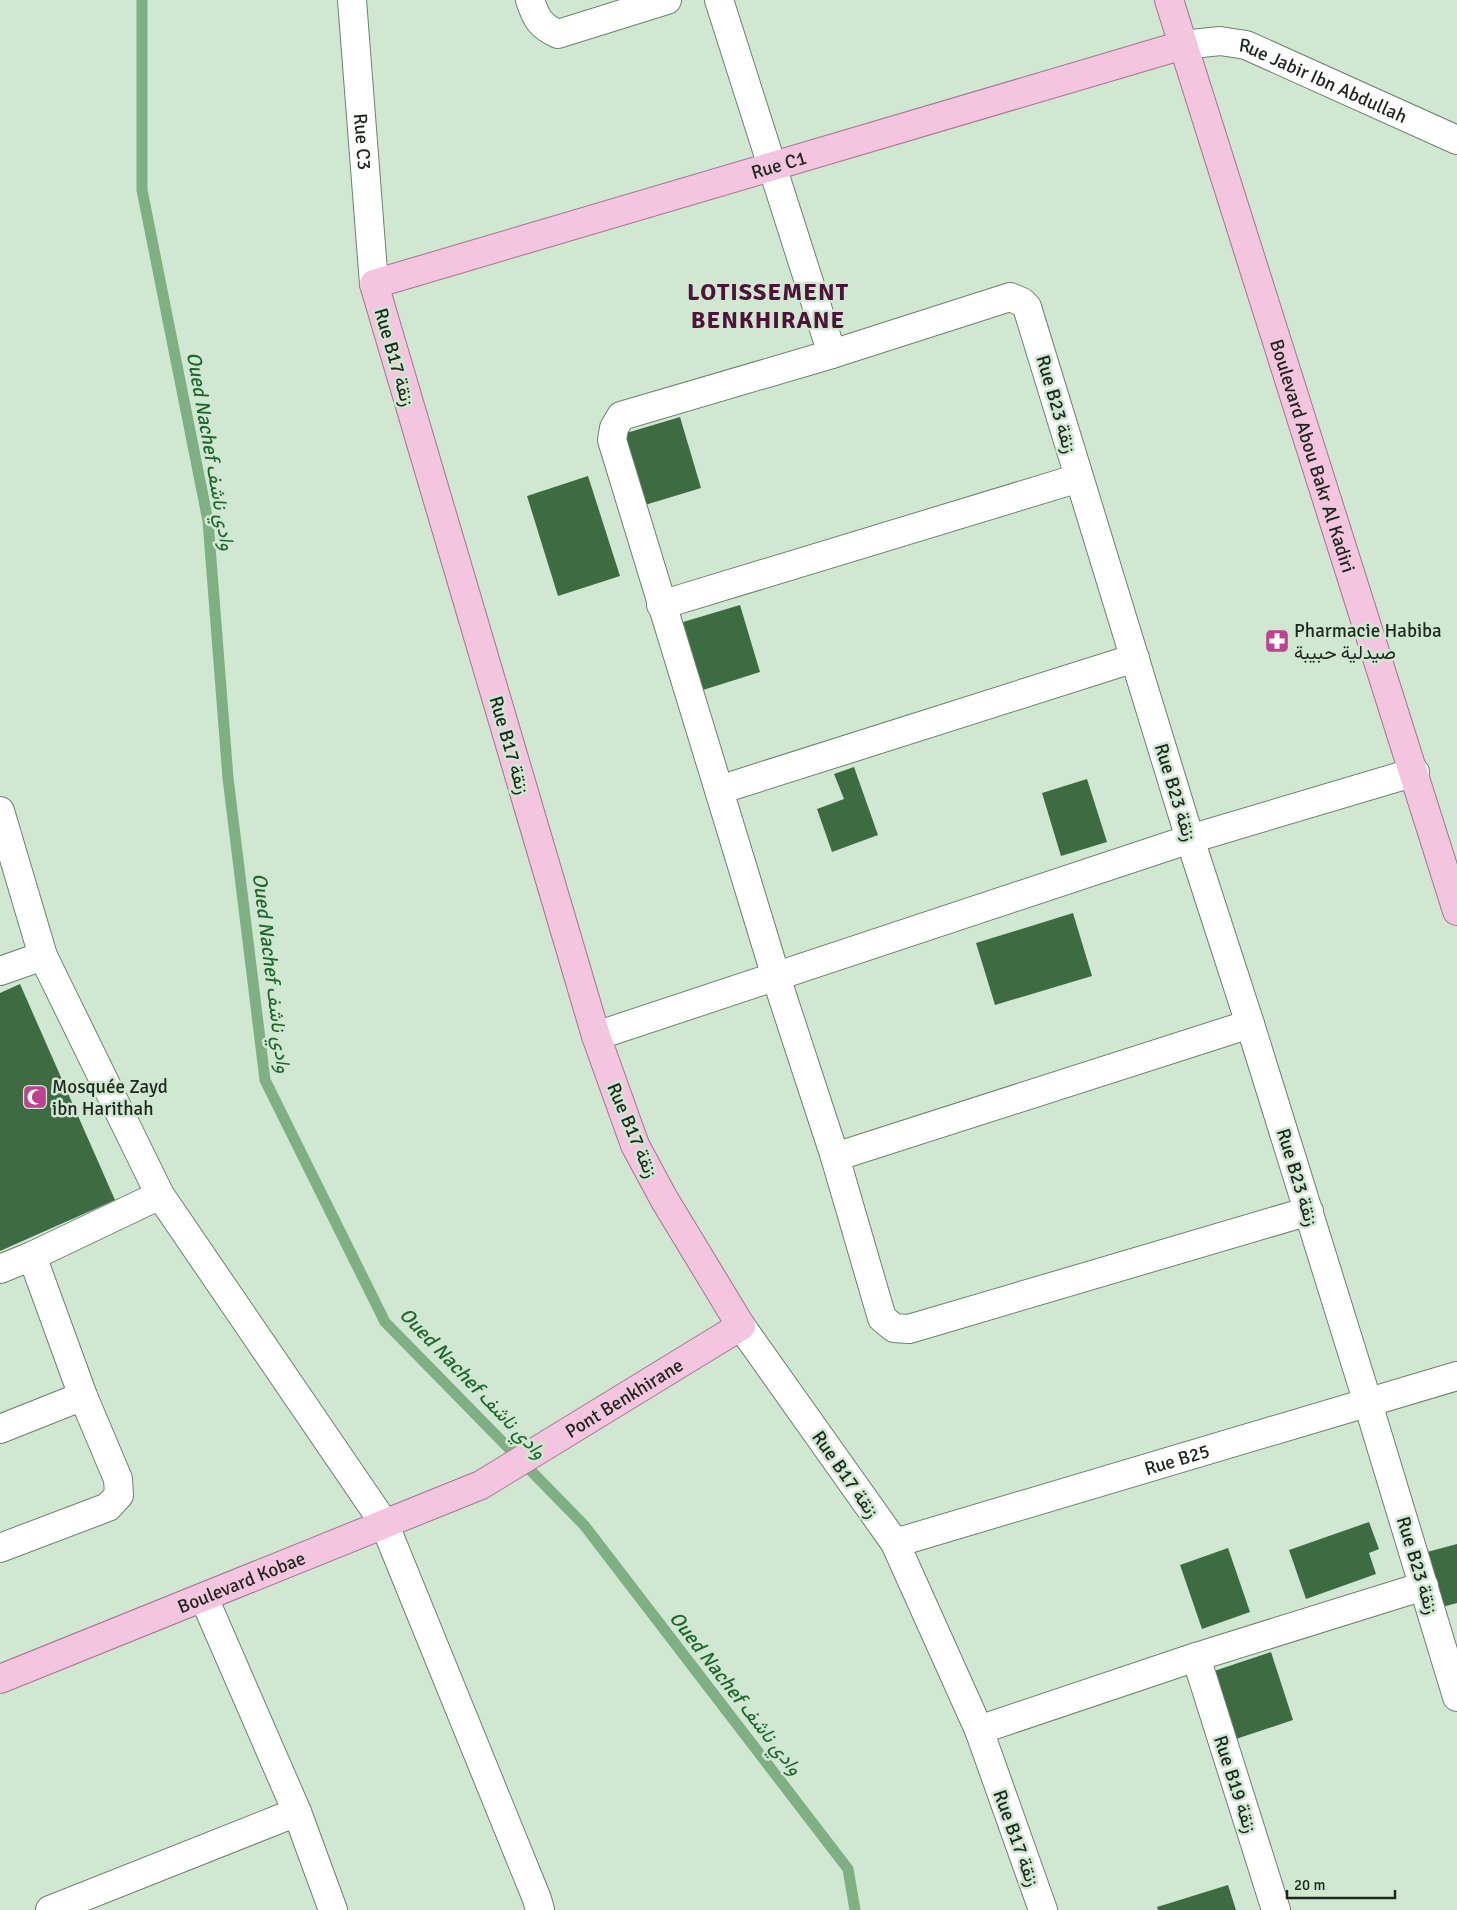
<svg xmlns="http://www.w3.org/2000/svg" width="1457" height="1910" viewBox="0 0 1457 1910" font-family="Signika,Vazirmatn,sans-serif">
<rect width="100%" height="100%" fill="#d0e8d1"/>
<g fill="none" stroke-linecap="round" stroke-linejoin="round">
<!-- stream -->
<path stroke="#7fb084" stroke-width="11" d="M142,0V190L208,521L228,778L265,1080L385,1322L584,1525L848,1869L855,1910"/>
</g>
<!-- building -->
<g fill="#3d6c43">
<path d="M680,417L701,488L645,505L623,434Z"/>
<path d="M588,476L620,576L558,596L527,496Z"/>
<path d="M740,605L760,672L703,690L683,622Z"/>
<path d="M854,767L878,835L832,852L817,809L844,799L834,774Z"/>
<path d="M1087,779L1107,842L1061,856L1042,793Z"/>
<path d="M1073,913L1092,976L995,1005L976,943Z"/>
<path d="M20,984L115,1200L0,1251V993Z"/>
<path d="M1369,1522L1379,1549L1369,1553L1376,1574L1306,1599L1289,1550Z"/>
<path d="M1457,1544V1603L1442,1607L1427,1552Z"/>
<path d="M1228,1548L1250,1612L1202,1629L1180,1565Z"/>
<path d="M1271,1652L1293,1720L1236,1739L1214,1671Z"/>
<path d="M1228,1885L1236,1910H1158L1157,1907Z"/>
</g>
<g fill="none" stroke-linecap="round" stroke-linejoin="round">
<defs>
<g id="minor">
<path id="s1" d="M352,0L374,284"/>
<path d="M530,0C536,18 540,26 558,34L667,0"/>
<path d="M719,0L832,354"/>
<path id="s2" d="M1183,45L1220,41L1246,45L1457,140"/>
<path d="M661,605L1079,478"/>
<path d="M719,790L1135,658"/>
<path d="M0,811L43,956L160,1195L384,1523L537,1899L540,1910"/>
<path d="M0,971L43,956"/>
<path d="M596,1036L1190,839L1415,772"/>
<path d="M835,1157L1250,1024"/>
<path d="M1309,1211L909,1329L894,1328L882,1318L835,1157L776,977L612,440L614,428L621,416L832,354L1010,297L1022,302L1027,307L1190,839L1250,1024L1367,1400L1457,1697"/>
<path d="M0,1269L32,1256L160,1195"/>
<path d="M741,1326L895,1543L979,1730L1043,1910"/>
<path d="M0,1429L83,1396"/>
<path id="s3" d="M895,1543L1457,1376"/>
<path d="M0,1548L108,1507L119,1495L118,1479L83,1396L32,1256"/>
<path d="M204,1598L297,1812L333,1910"/>
<path d="M1196,1657L1276,1910"/>
<path d="M979,1730L1196,1657L1424,1586"/>
<path d="M50,1910L297,1812"/>
</g>
<g id="major">
<path id="s4" d="M1169,0L1457,911"/>
<path id="s5" d="M0,1679L481,1485L741,1326L664,1199L635,1145L596,1036L374,284L1183,45"/>
</g>
</defs>
<!-- minor casing -->
<use href="#minor" stroke="#6c826e" stroke-width="30"/>
<!-- major casing -->
<use href="#major" stroke="#a4748e" stroke-width="30"/>
<!-- minor -->
<use href="#minor" stroke="#fff" stroke-width="28"/>
<!-- major -->
<use href="#major" stroke="#f4c5df" stroke-width="28"/>
</g>
<!-- icons -->
<defs>
<symbol id="pharmacy-square" viewBox="-11 -11 22 22"><rect x="-9" y="-9" width="18" height="18" rx="4" fill="#bf4290" stroke="#d0e8d1"/><path d="M-2-6h4v4h4v4h-4v4h-4v-4h-4v-4h4Z" fill="#fff"/></symbol>
<symbol id="mosque-square" viewBox="-11 -11 22 22"><rect x="-9" y="-9" width="18" height="18" rx="4" fill="#bf4290" stroke="#d0e8d1"/><path d="M3.5-4.9A6 6 0 1 0 3.5 4.9A5 5 0 1 1 3.5-4.9Z" fill="#fff"/></symbol>
</defs>
<g fill-rule="evenodd">
<use href="#pharmacy-square" x="1263" y="627" width="28" height="28"/>
<use href="#mosque-square" x="21" y="1083" width="28" height="28"/>
</g>
<g text-anchor="middle" stroke-width="5" stroke-linejoin="round" paint-order="stroke">
<!-- street labels -->
<g font-size="19" fill="#1e271f" stroke="#d0e8d1">
<text dy="7" stroke="none"><textPath href="#s2" startOffset="148">Rue Jabir Ibn Abdullah</textPath></text>
<text dy="7" stroke="none"><textPath href="#s1" startOffset="142">Rue C3</textPath></text>
<text dy="7" stroke="none"><textPath href="#s5" startOffset="2355">Rue C1</textPath></text>
<text transform="translate(395 357) rotate(74)" y="7">Rue B17 زنقة</text>
<text transform="translate(1057 404) rotate(74)" y="7">Rue B23 زنقة</text>
<text dy="7" stroke="none"><textPath href="#s4" startOffset="478">Boulevard Abou Bakr Al Kadiri</textPath></text>
<text transform="translate(510 745) rotate(74)" y="7">Rue B17 زنقة</text>
<text transform="translate(1176 792) rotate(73)" y="7">Rue B23 زنقة</text>
<text transform="translate(633 1130) rotate(67)" y="7">Rue B17 زنقة</text>
<text transform="translate(1298 1177) rotate(73)" y="7">Rue B23 زنقة</text>
<text dy="7" stroke="none"><textPath href="#s5" startOffset="686">Pont Benkhirane</textPath></text>
<text dy="7" stroke="none"><textPath href="#s3" startOffset="294">Rue B25</textPath></text>
<text transform="translate(846 1474) rotate(55)" y="7">Rue B17 زنقة</text>
<text transform="translate(1418 1565) rotate(73)" y="7">Rue B23 زنقة</text>
<text dy="7" stroke="none"><textPath href="#s5" startOffset="260">Boulevard Kobae</textPath></text>
<text transform="translate(1236 1784) rotate(72)" y="7">Rue B19 زنقة</text>
<text transform="translate(1017 1838) rotate(70)" y="7">Rue B17 زنقة</text>
</g>
<!-- poi labels -->
<g font-size="19" fill="#1e271f" stroke="#d0e8d1" text-anchor="start">
<text x="1294" y="637">Pharmacie Habiba<tspan x="1294" dy="22">صيدلية حبيبة</tspan></text>
<text x="52" y="1093">Mosquée Zayd<tspan x="52" dy="22">ibn Harithah</tspan></text>
</g>
<!-- water labels -->
<g font-size="20" font-style="italic" fill="#1e662d" stroke="#d0e8d1">
<text transform="translate(211 451) rotate(80)" y="7">Oued Nachef وادي ناشف</text>
<text transform="translate(272 973) rotate(83)" y="7">Oued Nachef وادي ناشف</text>
<text transform="translate(473 1383) rotate(46)" y="7">Oued Nachef وادي ناشف</text>
<text transform="translate(736 1693) rotate(52)" y="7">Oued Nachef وادي ناشف</text>
</g>
<!-- district labels -->
<g font-size="24" font-weight="bold" letter-spacing="1" fill="#4f1339" stroke="#d0e8d1">
<text x="768" y="300">LOTISSEMENT<tspan x="768" dy="28">BENKHIRANE</tspan></text>
</g>
</g>
<!-- scale -->
<path d="M1287 1890v8h108v-8" fill="none" stroke="#1e271f" stroke-width="2.5"/>
<text x="1294" y="1890" font-size="15" fill="#1e271f" stroke="#d0e8d1" stroke-width="4" paint-order="stroke">20 m</text>
</svg>
